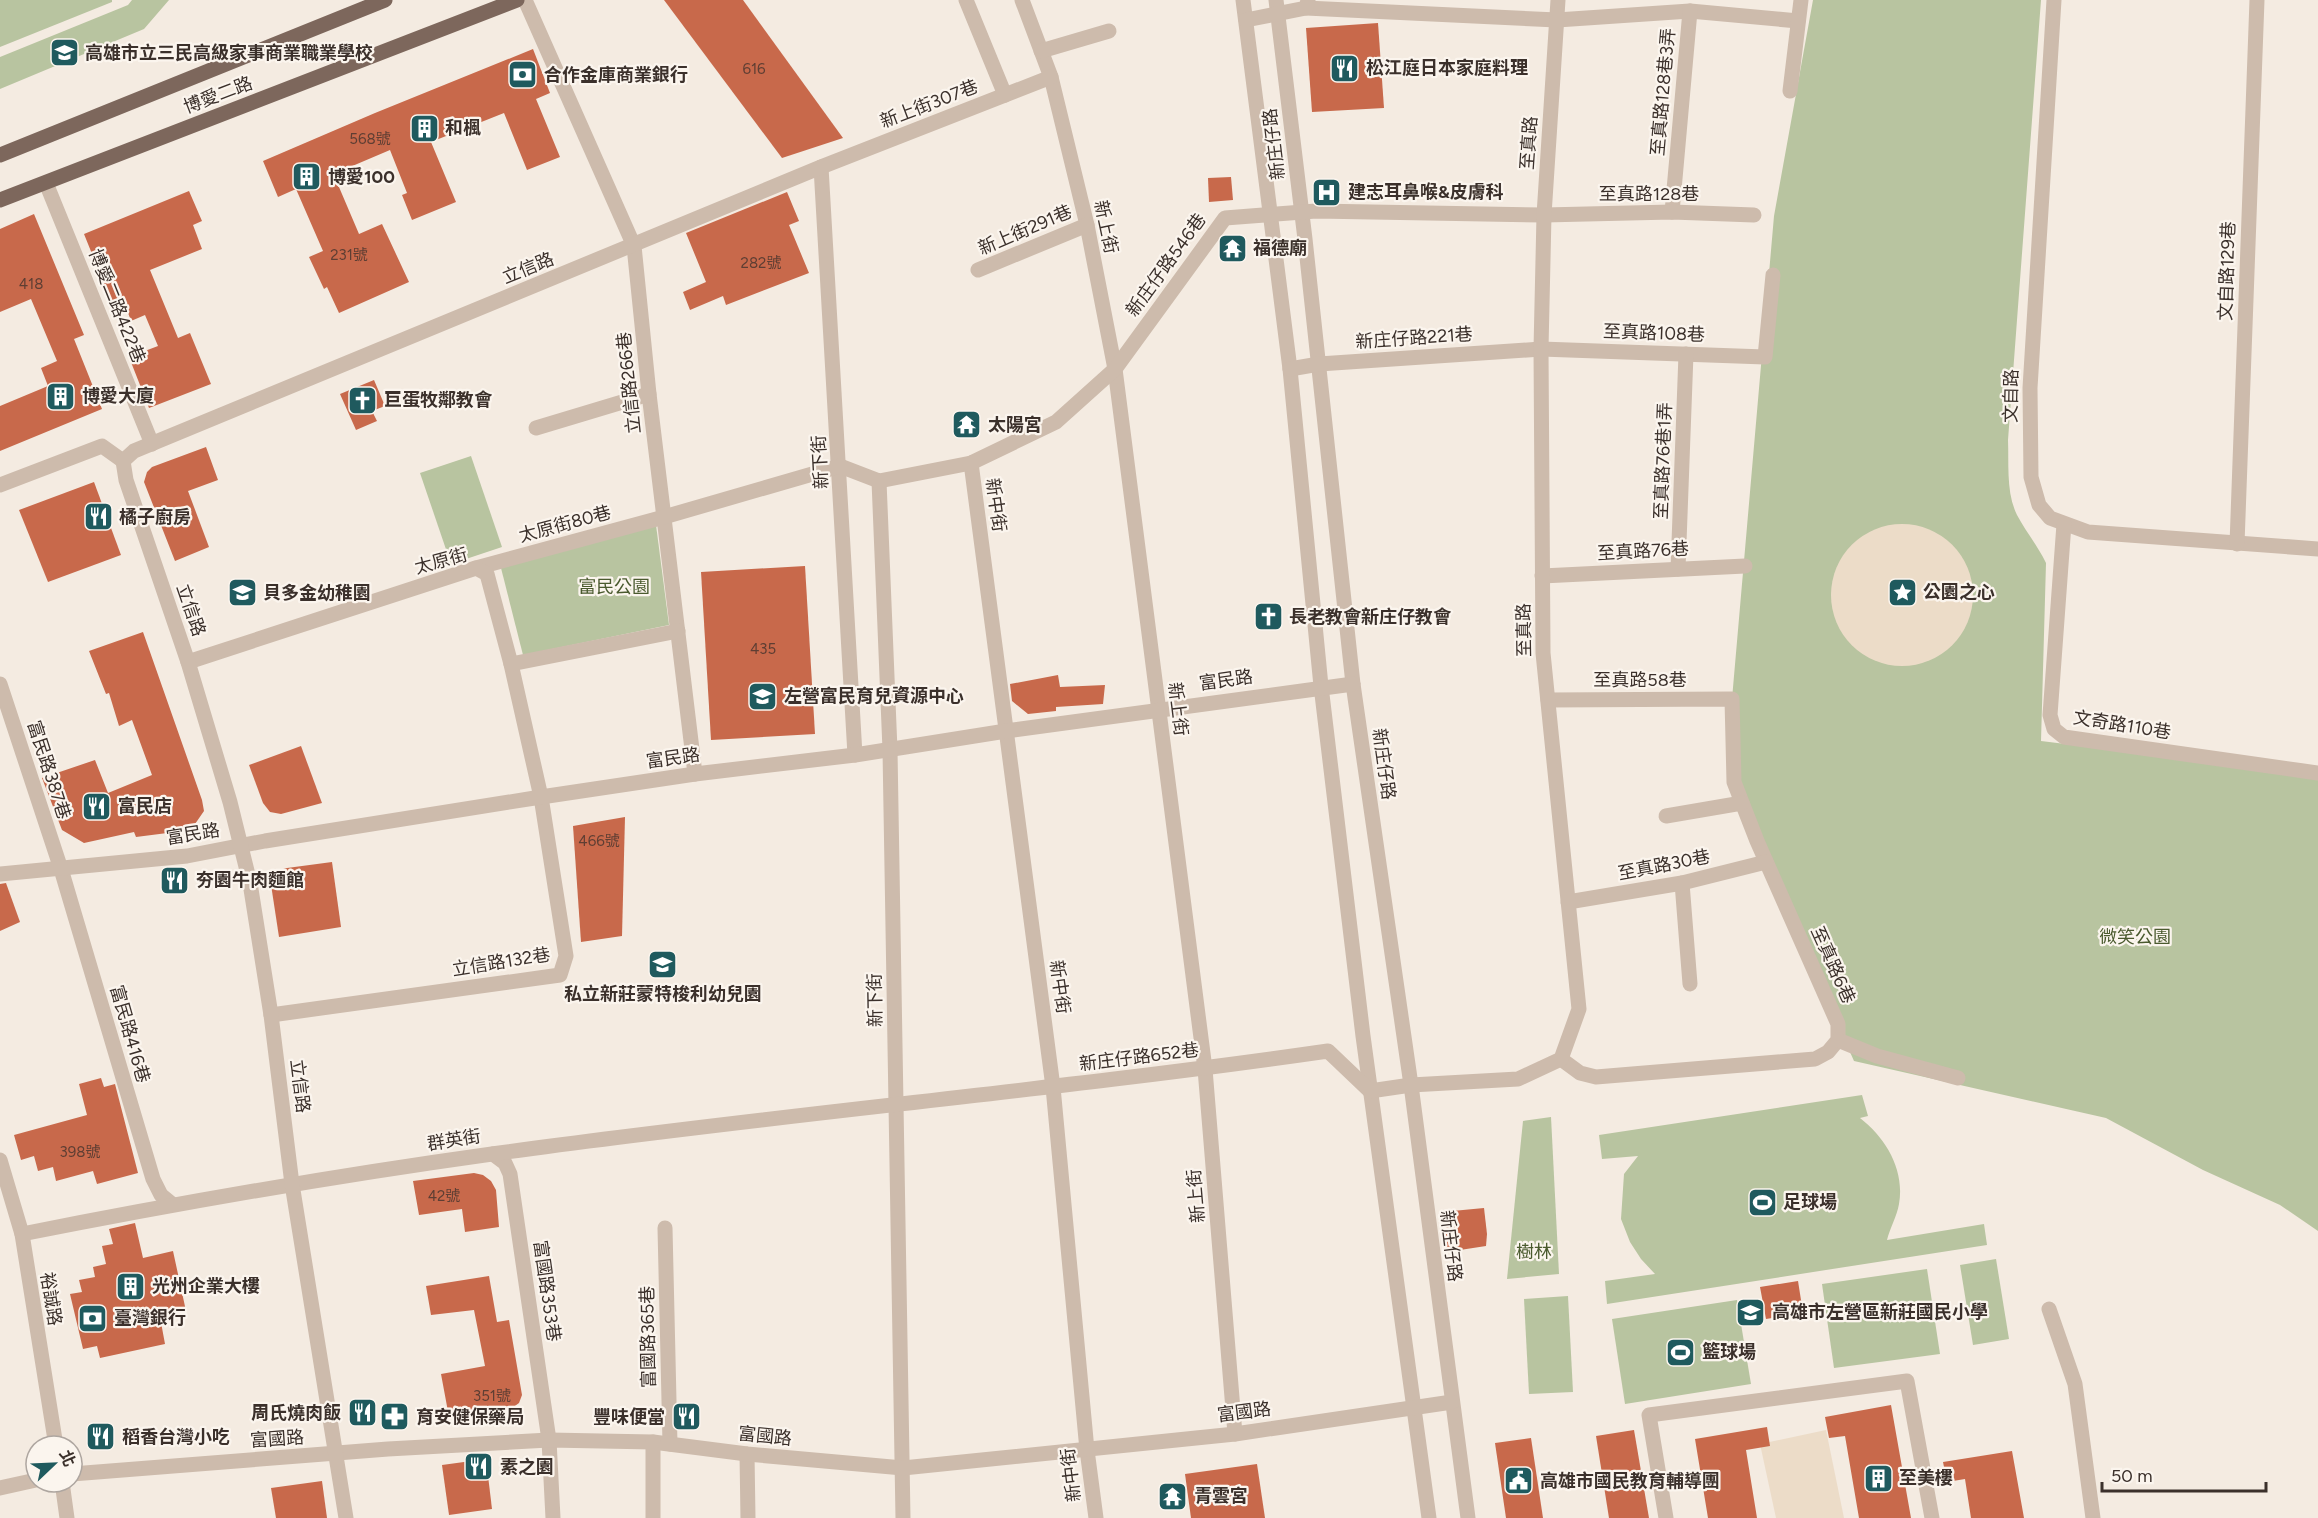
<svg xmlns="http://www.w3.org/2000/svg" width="2318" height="1518" viewBox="0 0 2318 1518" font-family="Figtree,'Noto Sans TC',sans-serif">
<rect width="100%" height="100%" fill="#f4ebe1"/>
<!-- green -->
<g fill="#b8c4a0">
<path d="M0,0H112V2L0,47Z"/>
<path d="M132,0H169L144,29L0,89V57L128,5Z"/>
<path d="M1813,0H2041L2008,440C2009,464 2006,493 2017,515C2026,532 2038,546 2046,563L2041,741L2318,775V1231L2280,1205L2203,1170L2106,1118L1854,1061L1766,862L1734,782L1732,699L1774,216Z"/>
<path d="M471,456L502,547L451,564L420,473Z"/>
<path d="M656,525L669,625L523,655L501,568Z"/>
<path d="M1862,1095L1868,1116L1860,1118C1886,1138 1905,1170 1899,1204C1897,1216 1890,1228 1887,1240L1984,1224L1987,1245L1607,1304L1605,1281L1655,1274L1641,1259L1630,1242L1621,1219L1624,1174L1638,1156L1602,1159L1599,1135Z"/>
<path d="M1551,1117L1559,1274L1507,1279L1523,1121Z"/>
<path d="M1996,1259L2009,1339L1973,1345L1960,1265Z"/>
<path d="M1927,1269L1940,1354L1834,1368L1822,1284Z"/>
<path d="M1568,1296L1573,1392L1529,1394L1524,1299Z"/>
<path d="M1737,1300L1751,1384L1625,1404L1612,1319Z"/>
</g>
<!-- plaza -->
<g fill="#ecdcc8">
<circle cx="1902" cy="595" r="71"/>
<path d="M1826,1430L1844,1518H1776L1760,1444Z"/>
</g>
<!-- building -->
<g fill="#c8694b">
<path d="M664,0H743L843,138L782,158Z"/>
<path d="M1378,23L1384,108L1312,112L1306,28Z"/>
<path d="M533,49L550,93L536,99L560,157L527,170L504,113L431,142L456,202L412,220L402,195L407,193L390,150L350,167L352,173L336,180L359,234L382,224L409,282L339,313L327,287L324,289L309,257L323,251L296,189L278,197L263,161L375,113Z"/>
<path d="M1231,177L1233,200L1209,202L1208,178Z"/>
<path d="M189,191L202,221L193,225L202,249L150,270L178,338L190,333L211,384L149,408L129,357L158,346L145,315L131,321L126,307L115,311L84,234Z"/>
<path d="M787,192L799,221L789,225L809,273L726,305L723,296L690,310L683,292L706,282L686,233Z"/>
<path d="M34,214L84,335L74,339L102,409L0,451V406L48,386L41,368L57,361L31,299L0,312V229Z"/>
<path d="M374,380L385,406L372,411L377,421L356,430L340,394Z"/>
<path d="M206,447L218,480L188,491L209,547L175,561L144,482L147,472L152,467Z"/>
<path d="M94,482L121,555L48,582L19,510Z"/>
<path d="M805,566L815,734L711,740L701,572Z"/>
<path d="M143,632L202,800L204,811L195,824L183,831L136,837L134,832L84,843L62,830L42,778L95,760L108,793L152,775L132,720L119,726L109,693L106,694L89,651Z"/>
<path d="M1058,675L1060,687L1105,685L1103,704L1056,707V711L1028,714L1012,701L1010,684Z"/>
<path d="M301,746L322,803L281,814L270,812L263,803L249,765Z"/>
<path d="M625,817L622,936L581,942L573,826Z"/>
<path d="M332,862L341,927L279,937L270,878L276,871L287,868Z"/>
<path d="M6,883L20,922L0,931V884Z"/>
<path d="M101,1078L104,1087L115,1084L138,1173L97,1184L93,1171L56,1181L53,1167L38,1171L34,1156L21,1160L14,1135L87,1115L79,1084Z"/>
<path d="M474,1173L483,1175L491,1181L496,1190L499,1227L465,1232L462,1209L419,1215L413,1181Z"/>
<path d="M1484,1208L1487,1234L1486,1246L1447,1252L1442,1212Z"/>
<path d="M135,1223L143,1258L173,1251L186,1311L160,1317L165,1344L100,1358L97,1346L83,1349L70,1294L82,1292L79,1280L95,1277L93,1267L106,1264L102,1246L113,1244L109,1229Z"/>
<path d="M489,1276L497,1322L509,1320L522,1395L519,1403L512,1408L449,1417L441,1374L485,1366L474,1310L431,1315L426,1286Z"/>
<path d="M1798,1281L1803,1313L1766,1319L1760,1287Z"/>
<path d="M1891,1405L1911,1518H1859L1845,1436L1829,1438L1825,1417Z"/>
<path d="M1767,1427L1770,1446L1746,1450L1757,1518H1708L1695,1439Z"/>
<path d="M1634,1430L1649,1518H1609L1596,1436Z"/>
<path d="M1531,1438L1543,1518H1506L1495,1443Z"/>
<path d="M2012,1451L2024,1518H1971L1965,1479L1947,1482L1943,1462Z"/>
<path d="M486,1459L492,1509L449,1515L442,1465Z"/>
<path d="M1257,1464L1265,1518H1191L1185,1474Z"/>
<path d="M322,1481L327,1518H276L271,1488Z"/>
</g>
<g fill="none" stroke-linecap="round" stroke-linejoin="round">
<!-- minor -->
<g stroke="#cdbbac" stroke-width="15">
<path d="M525,0L634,246L649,394L695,774"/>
<path d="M966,0L1005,95"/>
<path d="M1022,0L1051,77L1087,225L1115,369L1205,1069L1235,1434"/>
<path d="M1243,0L1290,369L1321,686L1363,1036L1429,1518"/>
<path d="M1276,0L1305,239L1353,684L1411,1085L1468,1518"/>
<path d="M2054,0L2030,388L2031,477L2039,505L2050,518L2088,532L2318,549"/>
<path d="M1306,8L1557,20L1690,11L1798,21"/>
<path d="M1246,20L1306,8L1308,0"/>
<path d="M1041,51L1109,31"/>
<path d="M1790,91L1801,0"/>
<path d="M821,167L855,755"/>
<path d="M46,183L152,444"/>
<path d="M1672,212L1690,11"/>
<path d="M978,270L1087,225"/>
<path d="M1290,369L1319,364L1541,349L1765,357L1773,275"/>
<path d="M536,428L649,394"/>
<path d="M971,463L1053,1087L1087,1450L1096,1518"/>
<path d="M879,481L890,750L903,1518"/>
<path d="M0,485L102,446L123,461"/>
<path d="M2064,524L2050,715L2054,729L2064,737L2318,773"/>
<path d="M2237,544L2257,0"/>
<path d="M476,568L664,517L840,466L879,481L971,463L1056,422L1115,369L1225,218L1316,211L1544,215L1672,212L1754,215"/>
<path d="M1678,569L1686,354"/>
<path d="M1542,576L1745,566"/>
<path d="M188,662L476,568L487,574L511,664L541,797L566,956L560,975L271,1015"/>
<path d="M511,664L678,631"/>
<path d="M0,684L61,869L153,1179L161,1195L172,1204"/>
<path d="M1548,700L1732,699L1734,782L1757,841L1838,1024V1040L1828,1052L1815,1059L1596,1077L1580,1073L1561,1059"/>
<path d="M1666,816L1742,803"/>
<path d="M0,874L187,856L265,841L541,797L695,774L855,755L1006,731L1353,684"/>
<path d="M1682,883L1690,984"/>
<path d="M1568,902L1682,883L1766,862"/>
<path d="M1838,1040L1877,1056L1958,1078"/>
<path d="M493,1154L505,1163L510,1174L549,1440L553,1518"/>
<path d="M0,1160L22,1234L56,1446"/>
<path d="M665,1228L670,1444"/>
<path d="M22,1234C178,1203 334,1176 492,1154C770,1115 1050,1091 1328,1051L1370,1091L1411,1085L1518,1079L1561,1059L1579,1009L1543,653L1541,349L1544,215L1558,0"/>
<path d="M2049,1309L2075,1384L2093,1518"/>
<path d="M747,1454L748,1518"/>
<path d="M72,1474L388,1449L549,1440L653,1442L747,1454L903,1468L1235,1434L1452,1402"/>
<path d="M62,1482L67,1518"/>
<path d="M0,1488L36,1480"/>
<path d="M346,1518L292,1184L271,1015L250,883L230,802L188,662L126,480L123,461L134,451L821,167L1051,77"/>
<path d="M653,1518V1442"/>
<path d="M1666,1518L1649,1415L1907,1381L1932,1518"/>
</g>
<!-- major -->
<g stroke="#7d675c" stroke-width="15">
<path d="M0,155L385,0"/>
<path d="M0,200L517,0"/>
</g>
</g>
<!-- icons -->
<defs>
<symbol id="school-square" viewBox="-11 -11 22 22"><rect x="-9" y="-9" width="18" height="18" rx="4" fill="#1f5a5e" stroke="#fbf5ee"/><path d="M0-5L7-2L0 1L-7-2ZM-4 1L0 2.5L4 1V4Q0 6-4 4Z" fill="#fff"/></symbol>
<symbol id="restaurant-square" viewBox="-11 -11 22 22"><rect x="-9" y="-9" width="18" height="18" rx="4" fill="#1f5a5e" stroke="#fbf5ee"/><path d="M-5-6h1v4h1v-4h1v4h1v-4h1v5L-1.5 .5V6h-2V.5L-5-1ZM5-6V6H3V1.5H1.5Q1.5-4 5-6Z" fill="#fff"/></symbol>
<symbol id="bank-square" viewBox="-11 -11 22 22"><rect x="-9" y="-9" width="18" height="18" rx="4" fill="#1f5a5e" stroke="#fbf5ee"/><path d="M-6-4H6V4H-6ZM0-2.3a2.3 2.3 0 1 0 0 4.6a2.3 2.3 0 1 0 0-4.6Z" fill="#fff"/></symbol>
<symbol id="building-square" viewBox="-11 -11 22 22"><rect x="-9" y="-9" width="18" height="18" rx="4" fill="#1f5a5e" stroke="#fbf5ee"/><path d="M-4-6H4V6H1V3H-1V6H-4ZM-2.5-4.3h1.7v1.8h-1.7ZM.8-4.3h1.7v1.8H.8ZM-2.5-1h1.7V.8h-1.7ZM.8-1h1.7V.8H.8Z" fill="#fff"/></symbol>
<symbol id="hospital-square" viewBox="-11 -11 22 22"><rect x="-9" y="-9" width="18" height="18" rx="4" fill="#1f5a5e" stroke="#fbf5ee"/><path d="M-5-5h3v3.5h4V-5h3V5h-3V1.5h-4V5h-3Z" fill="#fff"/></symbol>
<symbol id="temple-square" viewBox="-11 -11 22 22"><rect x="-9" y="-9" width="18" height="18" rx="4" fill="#1f5a5e" stroke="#fbf5ee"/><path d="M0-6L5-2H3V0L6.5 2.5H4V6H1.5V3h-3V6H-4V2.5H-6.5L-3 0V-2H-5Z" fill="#fff"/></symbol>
<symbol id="church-square" viewBox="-11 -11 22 22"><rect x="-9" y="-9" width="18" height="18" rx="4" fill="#1f5a5e" stroke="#fbf5ee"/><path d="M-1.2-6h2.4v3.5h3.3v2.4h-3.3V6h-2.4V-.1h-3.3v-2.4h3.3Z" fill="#fff"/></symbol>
<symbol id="sight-square" viewBox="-11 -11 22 22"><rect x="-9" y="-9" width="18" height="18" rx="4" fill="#1f5a5e" stroke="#fbf5ee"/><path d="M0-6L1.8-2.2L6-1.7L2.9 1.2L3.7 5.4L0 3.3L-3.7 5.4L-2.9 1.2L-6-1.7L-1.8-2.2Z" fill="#fff"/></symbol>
<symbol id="stadium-square" viewBox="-11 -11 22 22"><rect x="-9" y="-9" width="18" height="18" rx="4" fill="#1f5a5e" stroke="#fbf5ee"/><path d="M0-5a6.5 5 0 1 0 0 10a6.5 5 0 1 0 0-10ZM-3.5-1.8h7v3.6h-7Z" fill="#fff"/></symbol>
<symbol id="pharmacy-square" viewBox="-11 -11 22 22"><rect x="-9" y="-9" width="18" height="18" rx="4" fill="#1f5a5e" stroke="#fbf5ee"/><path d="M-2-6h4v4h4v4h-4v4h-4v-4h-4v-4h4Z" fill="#fff"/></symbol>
<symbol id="civic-square" viewBox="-11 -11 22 22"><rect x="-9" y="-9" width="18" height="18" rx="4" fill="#1f5a5e" stroke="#fbf5ee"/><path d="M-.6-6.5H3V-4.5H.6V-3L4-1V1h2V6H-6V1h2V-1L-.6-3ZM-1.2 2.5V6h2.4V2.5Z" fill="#fff"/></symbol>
</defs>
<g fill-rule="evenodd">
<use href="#school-square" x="48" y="36" width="33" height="33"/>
<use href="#restaurant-square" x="1328" y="52" width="33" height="33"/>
<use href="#bank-square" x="506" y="58" width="33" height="33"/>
<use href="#building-square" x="408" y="112" width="33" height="33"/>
<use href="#building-square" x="290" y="160" width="33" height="33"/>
<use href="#hospital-square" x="1310" y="176" width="33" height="33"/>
<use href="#temple-square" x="1216" y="232" width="33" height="33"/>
<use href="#building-square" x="44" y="380" width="33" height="33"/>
<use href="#church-square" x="346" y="384" width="33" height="33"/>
<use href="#temple-square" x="950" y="408" width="33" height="33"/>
<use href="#restaurant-square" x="82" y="500" width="33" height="33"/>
<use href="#sight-square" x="1886" y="576" width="33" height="33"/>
<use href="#school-square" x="226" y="576" width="33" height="33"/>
<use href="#church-square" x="1252" y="600" width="33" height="33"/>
<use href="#school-square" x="746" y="680" width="33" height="33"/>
<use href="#restaurant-square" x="80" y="790" width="33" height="33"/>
<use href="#restaurant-square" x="158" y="864" width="33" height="33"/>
<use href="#school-square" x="646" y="948" width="33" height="33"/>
<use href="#stadium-square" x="1746" y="1186" width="33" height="33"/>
<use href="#building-square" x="114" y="1270" width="33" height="33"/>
<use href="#school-square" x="1734" y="1296" width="33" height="33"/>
<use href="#bank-square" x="76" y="1302" width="33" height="33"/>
<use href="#stadium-square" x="1664" y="1336" width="33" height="33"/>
<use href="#restaurant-square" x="346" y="1396" width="33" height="33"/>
<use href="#pharmacy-square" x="378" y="1400" width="33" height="33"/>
<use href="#restaurant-square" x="670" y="1400" width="33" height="33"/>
<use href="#restaurant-square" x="84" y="1420" width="33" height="33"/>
<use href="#restaurant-square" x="462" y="1450" width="33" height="33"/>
<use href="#building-square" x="1862" y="1462" width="33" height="33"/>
<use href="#civic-square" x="1502" y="1464" width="33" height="33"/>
<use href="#temple-square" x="1156" y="1480" width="33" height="33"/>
</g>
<g text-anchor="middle" stroke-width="4.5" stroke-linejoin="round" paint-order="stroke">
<!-- number labels -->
<g font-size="15" fill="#5e3e33">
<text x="754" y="74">616</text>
<text x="370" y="144">568號</text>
<text x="349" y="260">231號</text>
<text x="761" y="268">282號</text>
<text x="31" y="289">418</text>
<text x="763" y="654">435</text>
<text x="599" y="846">466號</text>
<text x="80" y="1157">398號</text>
<text x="444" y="1201">42號</text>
<text x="492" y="1401">351號</text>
</g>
<!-- poi labels -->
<g font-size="18" font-weight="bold" fill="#3b302b" stroke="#fbf5ee" text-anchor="start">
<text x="85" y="59">高雄市立三民高級家事商業職業學校</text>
<text x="1366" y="74">松江庭日本家庭料理</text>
<text x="544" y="81">合作金庫商業銀行</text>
<text x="445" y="134">和楓</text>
<text x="328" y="183">博愛100</text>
<text x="1348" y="198">建志耳鼻喉&amp;皮膚科</text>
<text x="1253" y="254">福德廟</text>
<text x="82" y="402">博愛大廈</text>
<text x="384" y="406">巨蛋牧鄰教會</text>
<text x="988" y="431">太陽宮</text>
<text x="119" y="523">橘子廚房</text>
<text x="1923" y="598">公園之心</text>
<text x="263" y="599">貝多金幼稚園</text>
<text x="1289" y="623">長老教會新庄仔教會</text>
<text x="784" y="702">左營富民育兒資源中心</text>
<text x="118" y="812">富民店</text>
<text x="196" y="886">夯園牛肉麵館</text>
<text x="663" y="1000" text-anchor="middle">私立新莊蒙特梭利幼兒園</text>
<text x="1783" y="1208">足球場</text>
<text x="152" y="1292">光州企業大樓</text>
<text x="1772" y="1318">高雄市左營區新莊國民小學</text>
<text x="114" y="1324">臺灣銀行</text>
<text x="1702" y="1358">籃球場</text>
<text x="341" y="1419" text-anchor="end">周氏燒肉飯</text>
<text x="416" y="1423">育安健保藥局</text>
<text x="665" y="1423" text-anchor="end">豐味便當</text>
<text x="122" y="1443">稻香台灣小吃</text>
<text x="500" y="1473">素之園</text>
<text x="1899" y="1484">至美樓</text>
<text x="1540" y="1487">高雄市國民教育輔導團</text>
<text x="1194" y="1502">青雲宮</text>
</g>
<!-- street labels -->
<g font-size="18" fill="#3b302b" stroke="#fbf5ee">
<text transform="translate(1663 92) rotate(-85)" y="6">至真路128巷3弄</text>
<text transform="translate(218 95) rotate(-21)" y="6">博愛二路</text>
<text transform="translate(929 104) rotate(-21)" y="6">新上街307巷</text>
<text transform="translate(1529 143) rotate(-86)" y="6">至真路</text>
<text transform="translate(1274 144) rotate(-97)" y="6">新庄仔路</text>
<text x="1649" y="200">至真路128巷</text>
<text transform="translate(1106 227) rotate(78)" y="6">新上街</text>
<text transform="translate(1025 230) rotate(-23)" y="6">新上街291巷</text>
<text transform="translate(1166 265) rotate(-54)" y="6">新庄仔路546巷</text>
<text transform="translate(528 268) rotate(-22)" y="6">立信路</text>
<text transform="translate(2227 271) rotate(-88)" y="6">文自路129巷</text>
<text transform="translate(117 306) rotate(68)" y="6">博愛二路422巷</text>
<text transform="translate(1654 333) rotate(2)" y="6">至真路108巷</text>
<text transform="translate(1414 338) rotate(-4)" y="6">新庄仔路221巷</text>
<text transform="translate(629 383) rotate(-96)" y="6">立信路266巷</text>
<text transform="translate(2011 396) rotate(-89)" y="6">文自路</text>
<text transform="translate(1663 461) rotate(-88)" y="6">至真路76巷1弄</text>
<text transform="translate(820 462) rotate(-93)" y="6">新下街</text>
<text transform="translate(996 505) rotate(82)" y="6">新中街</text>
<text transform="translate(565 524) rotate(-15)" y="6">太原街80巷</text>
<text transform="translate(1643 551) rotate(-3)" y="6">至真路76巷</text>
<text transform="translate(441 561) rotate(-15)" y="6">太原街</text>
<text transform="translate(191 610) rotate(71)" y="6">立信路</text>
<text transform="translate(1524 630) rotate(-91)" y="6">至真路</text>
<text transform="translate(1226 680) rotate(-8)" y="6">富民路</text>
<text x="1640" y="686">至真路58巷</text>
<text transform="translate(1178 709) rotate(83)" y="6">新上街</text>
<text transform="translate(2122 725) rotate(9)" y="6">文奇路110巷</text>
<text transform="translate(673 758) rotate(-8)" y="6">富民路</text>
<text transform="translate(1384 764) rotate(82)" y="6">新庄仔路</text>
<text transform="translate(49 770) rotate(72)" y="6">富民路387巷</text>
<text transform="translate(193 834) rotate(-9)" y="6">富民路</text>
<text transform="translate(1664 865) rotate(-11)" y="6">至真路30巷</text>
<text transform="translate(501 962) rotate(-9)" y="6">立信路132巷</text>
<text transform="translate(1833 965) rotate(66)" y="6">至真路6巷</text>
<text transform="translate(1060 987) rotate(82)" y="6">新中街</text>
<text transform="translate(875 1000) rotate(-91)" y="6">新下街</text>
<text transform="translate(130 1034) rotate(74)" y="6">富民路416巷</text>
<text transform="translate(1139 1057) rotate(-7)" y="6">新庄仔路652巷</text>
<text transform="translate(300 1086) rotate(83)" y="6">立信路</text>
<text transform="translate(454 1140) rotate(-9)" y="6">群英街</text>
<text transform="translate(1196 1196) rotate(-95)" y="6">新上街</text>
<text transform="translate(1451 1246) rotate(83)" y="6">新庄仔路</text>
<text transform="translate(547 1291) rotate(82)" y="6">富國路353巷</text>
<text transform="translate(51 1299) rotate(81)" y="6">裕誠路</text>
<text transform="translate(648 1337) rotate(-91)" y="6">富國路365巷</text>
<text transform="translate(1244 1412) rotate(-7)" y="6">富國路</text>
<text transform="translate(765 1436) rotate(6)" y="6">富國路</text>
<text transform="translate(277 1439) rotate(-4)" y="6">富國路</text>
<text transform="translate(1071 1475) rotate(-97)" y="6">新中街</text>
</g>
<!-- park labels -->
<g font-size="18" fill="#4a5a2e" stroke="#fbf5ee">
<text x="614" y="593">富民公園</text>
<text x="2135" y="943">微笑公園</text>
<text x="1534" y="1258">樹林</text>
</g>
</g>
<!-- north arrow -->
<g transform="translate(54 1464) rotate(67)"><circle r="28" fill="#fbf5ee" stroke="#aea6a0" stroke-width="1.5"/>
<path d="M0-4.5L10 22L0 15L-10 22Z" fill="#1f5a5e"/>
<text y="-9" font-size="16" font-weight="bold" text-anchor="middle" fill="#3b302b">北</text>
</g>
<!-- scale -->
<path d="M2102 1482v9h164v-9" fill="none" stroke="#3b302b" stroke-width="3"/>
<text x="2111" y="1482" font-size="18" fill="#3b302b" stroke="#fbf5ee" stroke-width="4.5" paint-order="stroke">50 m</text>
</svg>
